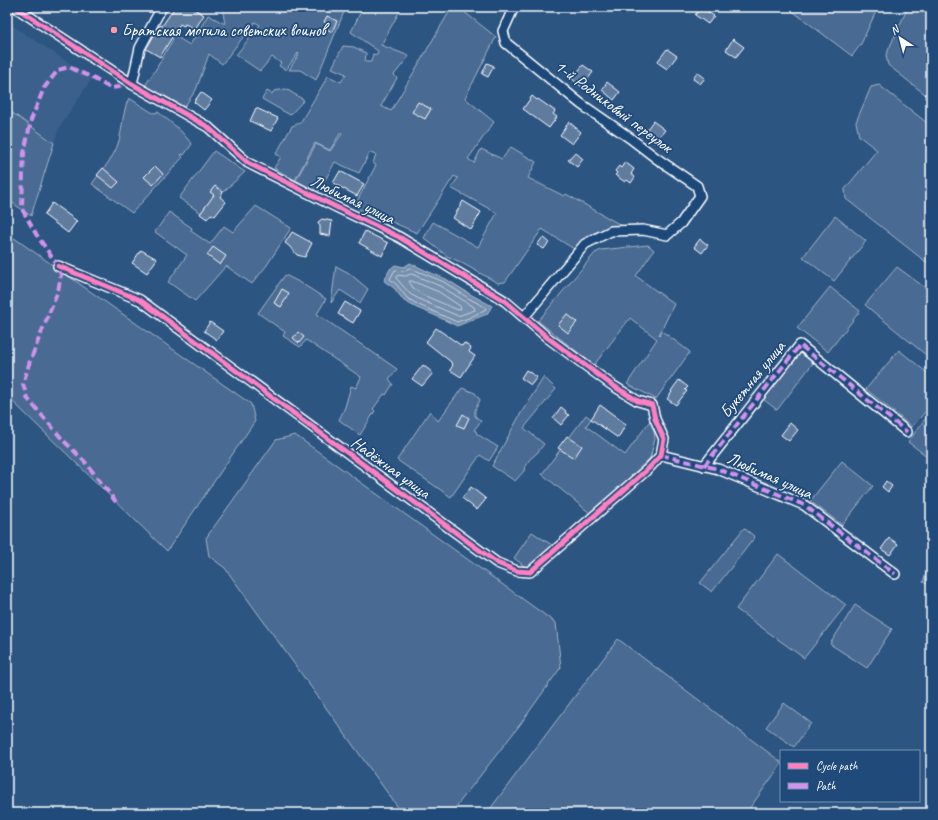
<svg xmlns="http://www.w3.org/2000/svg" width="938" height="820" viewBox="0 0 938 820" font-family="Caveat,sans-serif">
<rect width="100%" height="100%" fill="#2c5582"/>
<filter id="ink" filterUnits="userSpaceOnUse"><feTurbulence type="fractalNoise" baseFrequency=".025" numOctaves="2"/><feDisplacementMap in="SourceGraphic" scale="8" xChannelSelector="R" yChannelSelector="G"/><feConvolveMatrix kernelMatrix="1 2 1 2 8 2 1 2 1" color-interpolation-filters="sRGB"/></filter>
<g filter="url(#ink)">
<!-- built -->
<path fill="#3b618b" d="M7,22L92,78L59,128L54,143L7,109Z"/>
<!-- green -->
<g fill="#486b92" stroke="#a4b5c8">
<path d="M222,7H291L300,11L303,7H346L316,80L300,70H289L299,54L298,53L286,70L279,66L281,63L272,57L260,71L236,55L260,25L255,22L222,64L209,54L196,90L184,107L161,94L159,97L144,87L156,69L173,39L172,38L173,35L190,45L208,15L225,24Z"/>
<path d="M363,7H402L381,45L409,56L394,75L397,78L381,106L391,111L452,7H458L496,37L465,98L494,122L468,159L474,163L481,149L502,159L511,147L536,162L528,178L564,196L566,194L626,228C602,230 590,229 574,249L542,229L505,282L498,283L458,261L447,256L424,238L433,222L478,247L497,213L451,188L458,178L454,176L417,233L381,217L370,214L357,208V206L355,205L376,165L373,163L376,154L370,152L359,173L335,162L318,193L296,180L316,144L330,151L342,134L341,132L330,150L315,143L295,180L274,168L281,157L276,154L292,126L300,123L328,76L341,82L346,74L332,68L343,46L354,47L366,53L365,62H371L373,54L377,55L378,51L351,32Z"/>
<path d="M787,7H878L861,44L852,56Z"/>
<path d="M908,7H931V99L888,65L886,55Z"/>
<path d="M879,85L931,126V266L846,199L845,189L877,150L859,136L856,122L871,87Z"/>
<path d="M286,89L304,100L290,115L262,99L267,91L272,94L274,91Z"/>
<path d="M129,98L153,113L158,112L179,129L192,144L184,155L182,154L181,155L183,157L132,213L92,184C101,171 113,159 118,144C123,129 122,112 129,98Z"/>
<path d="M7,109L54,143L31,216L7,199Z"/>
<path d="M214,151L245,172L223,192L212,206L208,203L201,213L179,198Z"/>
<path d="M256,206L291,228L267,265L252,284L226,266L195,301L168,282L187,255L155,232L169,212L192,228L191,231L210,244L224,226L233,232Z"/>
<path d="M835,216L866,241L834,281L803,257Z"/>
<path d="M7,233L251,404L255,421L167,551L7,396Z"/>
<path d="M648,245L654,250L636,276L674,304L659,335L662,331L690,352L656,399L627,384L657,339L630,318L594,365L538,321L595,253L601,250Z"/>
<path d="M336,266L349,273L368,289L360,303L340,290L331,303Z"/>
<path d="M897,267L931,292V348L926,355L865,305Z"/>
<path d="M285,275L301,283L326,299L317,314L397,369L389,379L393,384L386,395L384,394L373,409L375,411L360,435L339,420L345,407L351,386L356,388L361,377L306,340L300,347L283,336L285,332L258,313Z"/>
<path d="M830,287L860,311L828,352L797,328Z"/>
<path d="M899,350L931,376V405L912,427L866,389Z"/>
<path d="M800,352L813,363L777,410L763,399Z"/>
<path d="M544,377L556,389L524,428L544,444L537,453L530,459L525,466L524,471L515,481L492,466L521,413Z"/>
<path d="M462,388L475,393L480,400L475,410V416L481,421L474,430L476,431L477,434L498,447L489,461L480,455L451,497L397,460L430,411L438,421Z"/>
<path d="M931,411V452L928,457L908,442Z"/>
<path d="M586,415L591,419L586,426L625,455L652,418L655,439L650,458L591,514L542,474Z"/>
<path d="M295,435L556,623L561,667L519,726L451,813H402L225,568L209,556L206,538L276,440Z"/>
<path d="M842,461L873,486L842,525L810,501Z"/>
<path d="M744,528L755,537L712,592L700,583Z"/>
<path d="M532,532L558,549L532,572L514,558Z"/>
<path d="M778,554L846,605L804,658L736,609Z"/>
<path d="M931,557V586L923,582Z"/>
<path d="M855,605L892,629L867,668L830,644Z"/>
<path d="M618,639L781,762V765L746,813H487Z"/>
<path d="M784,703L811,723L794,747L766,727Z"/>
</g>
<!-- water -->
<path fill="#748fad" stroke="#acbcce" d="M410,263L429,272L446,279L470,294L492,306L487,314L457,326L434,315L417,308L404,301L394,288L384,281L390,269L395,265L404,267Z"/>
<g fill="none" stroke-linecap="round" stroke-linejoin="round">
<!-- shore -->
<g stroke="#c7d2de" stroke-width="1">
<path d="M410,268L444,282L468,298L485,307L486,309L469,318L457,322L419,305L407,298L397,285L390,279L395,270L404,271Z"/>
<path d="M412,274L442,287L474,307L475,310L458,316L421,300L410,294L396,278L398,275L405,276Z"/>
<path d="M410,281H412L439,292L460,306L461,309L458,310L423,295L414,289L410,283Z"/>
</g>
</g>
<!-- building -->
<g fill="#5e7c9f" stroke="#fff">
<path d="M175,7H198L196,10L204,15L195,29L185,24L184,26L180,24L160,57L146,49L160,25L162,26Z"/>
<path d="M701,7L714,16L708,24L695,15Z"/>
<path d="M327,16L337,21L332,32L325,28L327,24L324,22Z"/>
<path d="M733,39L744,47L736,57L726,50Z"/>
<path d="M667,49L677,56L667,69L657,62Z"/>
<path d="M487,63L494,66L488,77L482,74Z"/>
<path d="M583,65L593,72L582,87L572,79Z"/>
<path d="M697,72L705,78L700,84L693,79Z"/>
<path d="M607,82L620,92L614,100L602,90Z"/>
<path d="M201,92L212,100L204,110L194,102Z"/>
<path d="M532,96L537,100L538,99L555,111L553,114L557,117L549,128L523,109Z"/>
<path d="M418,102L431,109L425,119L412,112Z"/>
<path d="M256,108L278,118L271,131L250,121Z"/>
<path d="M653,121L665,130L655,142L644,133Z"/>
<path d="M569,122L581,132L572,144L560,135Z"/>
<path d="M575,152L583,159L577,167L568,160Z"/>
<path d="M625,162L634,169L631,174L635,177L631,183L627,180L625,182L615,175L617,173L615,171L619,166L621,168Z"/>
<path d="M155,166L163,174L153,185L144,177Z"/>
<path d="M103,168L119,182L113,188L97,175Z"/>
<path d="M340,171L364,184L357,196L333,183Z"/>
<path d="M215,186L223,192L220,197L226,202L215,216L211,214L207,219L200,214L214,195L210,192Z"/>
<path d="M463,201L481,212L471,230L453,218Z"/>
<path d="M52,203L77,221L68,233L44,215Z"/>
<path d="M322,219L332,221L330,236L320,234V226L318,222Z"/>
<path d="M365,231L388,243L382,256L359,243Z"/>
<path d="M292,232L312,243L305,257L297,255L289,246L285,243Z"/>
<path d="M543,237L549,242L544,249L537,245Z"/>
<path d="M700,239L708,245L702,253L694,247Z"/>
<path d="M213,247L226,256L220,265L207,255Z"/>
<path d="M141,250L157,259L147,273L132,263Z"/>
<path d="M282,289L289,293L281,307L274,303Z"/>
<path d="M345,302L360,311L353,323L338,314Z"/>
<path d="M567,314L577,322L568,333L558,325Z"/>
<path d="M210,322L223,331L217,340L204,331Z"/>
<path d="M436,328L462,346L464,343L471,348L469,352L475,356L461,377L450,370L453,365L451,363V362L426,342Z"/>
<path d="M298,332L304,337L299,343L293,338Z"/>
<path d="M423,365L433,373L422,386L412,379Z"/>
<path d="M526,370L537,377L531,385L521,378Z"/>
<path d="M679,380L688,387L685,390L687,391L676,405L667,399L672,392L671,391Z"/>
<path d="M600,405L626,424L618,438L591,419Z"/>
<path d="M561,407L566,411L565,413L569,415L561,425L553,418Z"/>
<path d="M463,414L469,418L464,428L457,425Z"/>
<path d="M790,423L798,430L789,441L781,435Z"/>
<path d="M567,436L582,446L574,458L558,448Z"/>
<path d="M886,481L892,486L888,492L882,487Z"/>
<path d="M471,487L486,499L477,510L462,498Z"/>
<path d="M889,538L898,544L890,555L881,549Z"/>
</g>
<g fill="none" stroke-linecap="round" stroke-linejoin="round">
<defs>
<g id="minor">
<path d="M15,7L132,84L208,127L248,163L336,207L399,237L505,301L548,338L612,385L638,401L652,405L655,419L664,439L661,455L649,468L530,572L517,571L497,563L140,300L58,266"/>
<path d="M514,7L503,31L506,43L581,104L630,138L656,158L697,186L700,196L681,223L667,235L643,230L611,231L585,244L524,317"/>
<path d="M132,84L140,48L162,7"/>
<path d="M661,455L718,469L804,505L895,574"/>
<path d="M704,466L800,345L907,432"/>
</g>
</defs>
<!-- minor casing -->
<use href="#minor" stroke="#fff" stroke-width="12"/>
<!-- minor -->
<use href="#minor" stroke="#1f4a7a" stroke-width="9"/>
<!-- quiet -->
<g stroke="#d193ec" stroke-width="4" stroke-dasharray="8 4" stroke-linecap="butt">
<path d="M661,455L718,469L804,505L895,574"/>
<path d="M704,466L800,345L907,432"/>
<path d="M116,502L85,462L64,441L27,398L23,384L30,361L58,291L61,275L58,266L36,234L22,209L23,174L24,153L31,120L44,88L58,70L69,67L91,77L110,88L119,87L128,81"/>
</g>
<defs>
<path id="cycleway" d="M15,7L132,84L208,127L248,163L336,207L399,237L505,301L548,338L612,385L638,401L652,405L655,419L664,439L661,455L649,468L530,572L517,571L497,563L140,300L58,266"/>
</defs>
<!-- cycleway casing -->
<use href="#cycleway" stroke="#1f4a7a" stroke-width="8"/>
<!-- cycleway -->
<use href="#cycleway" stroke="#ff80c0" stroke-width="5"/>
</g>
</g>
<!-- markers -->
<circle fill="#ff9aa2" stroke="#1f4a7a" stroke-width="1.5" cx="114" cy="30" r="4"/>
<g text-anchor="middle" stroke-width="3.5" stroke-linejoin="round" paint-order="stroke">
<!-- poi labels -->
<g font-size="17" fill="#fff" stroke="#1f4a7a" text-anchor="start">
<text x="122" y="36">Братская могила советских воинов</text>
</g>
<!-- street labels -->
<g font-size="17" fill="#fff" stroke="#1f4a7a">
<text transform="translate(614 106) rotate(37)" y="6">1-й Родниковый переулок</text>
<text transform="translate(353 199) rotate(26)" y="6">Любимая улица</text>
<text transform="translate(752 379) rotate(-51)" y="6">Букетная улица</text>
<text transform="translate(391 467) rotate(36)" y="6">Надёжная улица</text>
<text transform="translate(770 475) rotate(24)" y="6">Любимая улица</text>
</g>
</g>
<!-- margin -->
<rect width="938" height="820" fill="none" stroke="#1f4a7a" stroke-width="24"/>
<rect x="12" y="12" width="914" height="796" fill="none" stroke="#fff" stroke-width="1.5" filter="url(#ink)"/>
<!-- legend -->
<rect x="780" y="750" width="140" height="52" fill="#1f4a7a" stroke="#7992af"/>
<rect x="788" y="763" width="20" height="6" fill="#ff80c0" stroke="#7992af"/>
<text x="816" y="770" font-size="12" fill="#ffffff">Cycle path</text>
<rect x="788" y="783" width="20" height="6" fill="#d193ec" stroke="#7992af"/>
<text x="816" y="790" font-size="12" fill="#ffffff">Path</text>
<!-- north arrow -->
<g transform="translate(900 38) rotate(324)" stroke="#1f4a7a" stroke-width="3" paint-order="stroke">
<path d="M0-3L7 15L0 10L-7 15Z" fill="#ffffff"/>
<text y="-6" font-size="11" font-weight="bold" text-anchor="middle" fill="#ffffff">N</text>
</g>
</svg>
